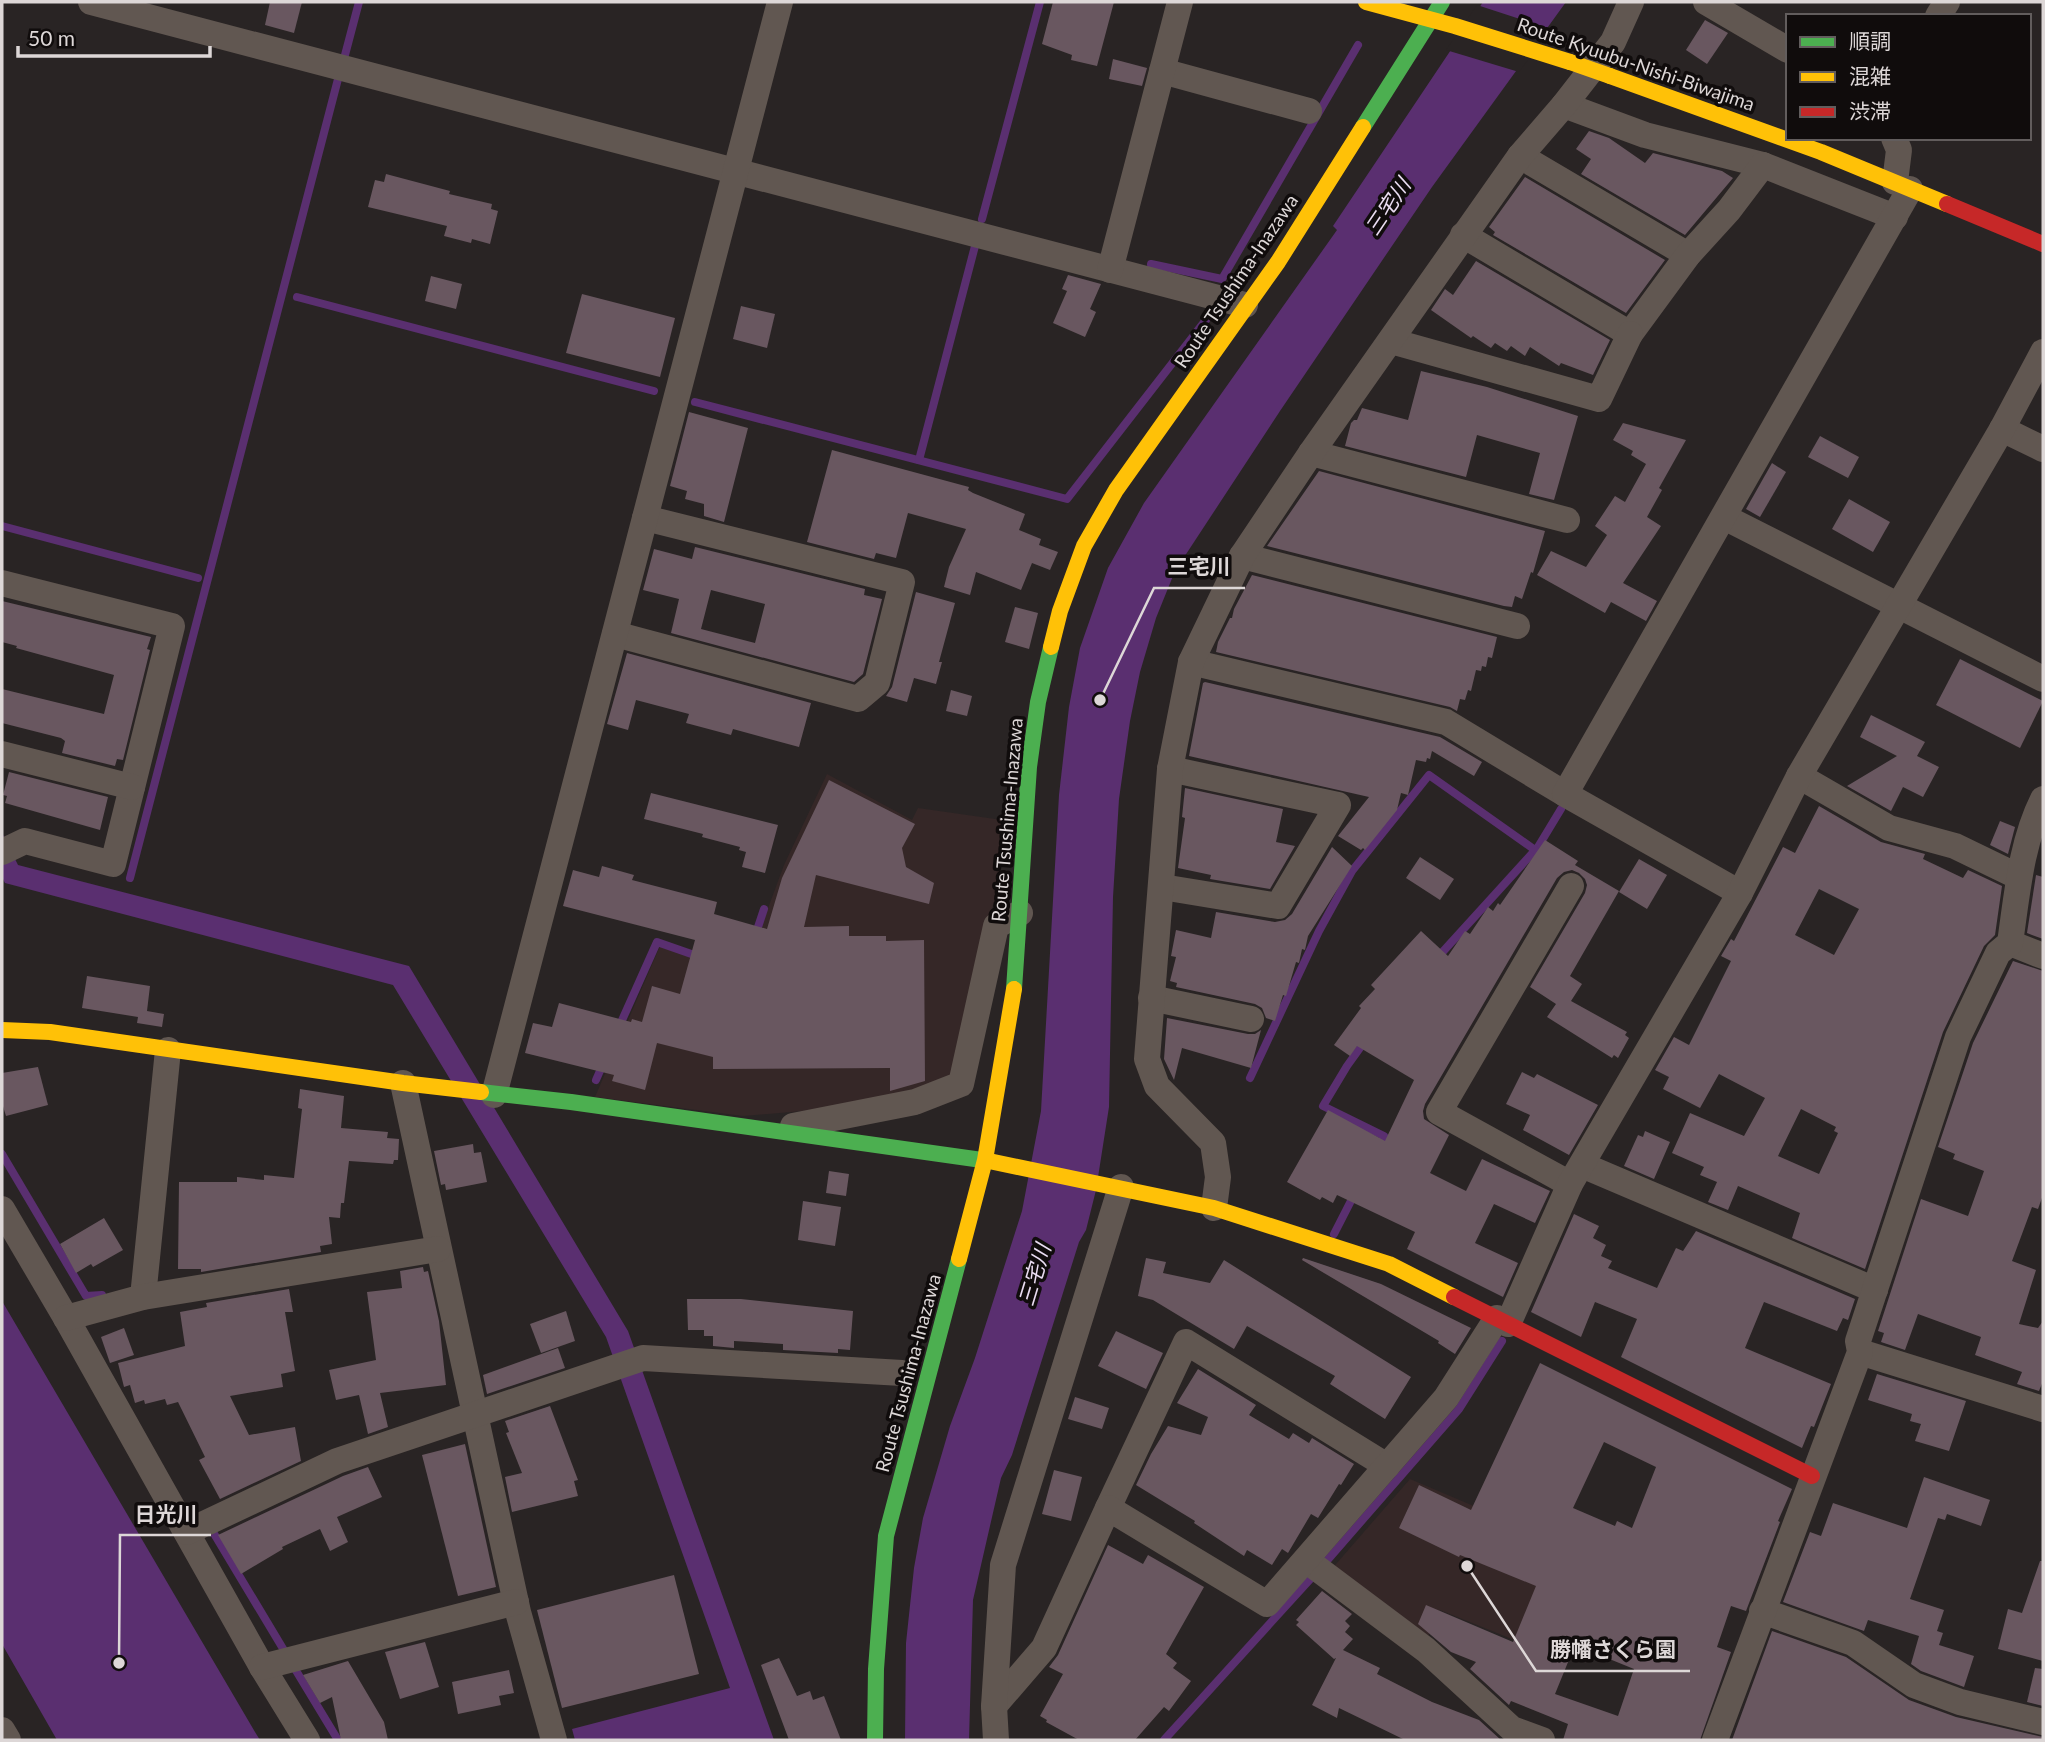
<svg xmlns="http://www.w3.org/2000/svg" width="2045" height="1742" viewBox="0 0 2045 1742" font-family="Lato,'Noto Sans JP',sans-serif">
<rect width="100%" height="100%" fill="#292424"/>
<!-- built -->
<g fill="#352727">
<path d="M827,774L912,820L918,808L1002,820L998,905H993L954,1081L884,1104L743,1116L595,1097L660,946L743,976L784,865Z"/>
<path d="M1410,1479L1601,1560L1564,1660L1440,1610L1425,1643L1330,1571Z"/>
</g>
<!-- water -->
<g fill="#5a2f70">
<path d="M1483,2H1566L1432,187L1280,411L1175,571L1156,618L1140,672L1130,721L1119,799L1113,897L1109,1107L1096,1190L1086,1230L1079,1242L1012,1455L1001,1478L973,1600L969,1740H905L906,1643L914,1568L923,1518L950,1426L975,1358L1022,1211L1041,1111L1059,795L1069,707L1080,648L1108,568L1144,503L1337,230L1333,226Z"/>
<path d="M2,833L18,865L409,966L628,1331L774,1740H575L572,1729L730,1688L606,1337L393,985L5,883L2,877Z"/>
<path d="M2,1301L255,1732L260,1740H57L2,1644Z"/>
</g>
<!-- pier -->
<path fill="#292424" d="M1477,5L1551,29L1519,72L1446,50Z"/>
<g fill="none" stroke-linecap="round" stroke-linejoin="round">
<!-- stream -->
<g stroke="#5a2f70" stroke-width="8">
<path d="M345,55L359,2"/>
<path d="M982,219L1040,2"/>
<path d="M1151,264L1222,279L1358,45"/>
<path d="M297,297L654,391"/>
<path d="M695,402L1067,499L1212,312"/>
<path d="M919,460L975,246"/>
<path d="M2,526L198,578"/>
<path d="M130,878L338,79"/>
<path d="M755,936L764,909"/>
<path d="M1438,957L1538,847L1561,809"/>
<path d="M619,1027L657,942L700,957"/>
<path d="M1365,1041L1347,1066L1323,1106L1384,1136L1379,1147"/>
<path d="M1250,1078L1319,931L1352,871L1429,775L1535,850"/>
<path d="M596,1080L603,1064"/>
<path d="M2,1154L86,1296L102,1295"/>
<path d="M1334,1234L1355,1193"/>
<path d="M213,1532L285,1652"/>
<path d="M292,1664L338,1740"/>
<path d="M1164,1740L1324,1564L1459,1409L1502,1341"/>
</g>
</g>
<!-- building -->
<g fill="#695760" fill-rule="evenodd">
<path d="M270,2H302L294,33L265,25Z"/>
<path d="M1053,2H1114L1097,66L1071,60L1072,55L1042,44Z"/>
<path d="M1705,20L1728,33L1707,64L1686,50Z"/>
<path d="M1113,59L1147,68L1142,86L1109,79Z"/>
<path d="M1589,131L1609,138L1645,163L1653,153L1722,171L1733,178L1685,235L1581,174L1591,159L1576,149Z"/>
<path d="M386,174L450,191L449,194L492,204L491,209L498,211L490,244L472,239L471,243L444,236L447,226L368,207L375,180L384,182Z"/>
<path d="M1525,177L1665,260L1626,313L1493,235L1495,232L1489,227Z"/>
<path d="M1476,261L1610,340L1593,375L1561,363L1559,366L1530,347L1525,356L1511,346L1507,351L1495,343L1491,348L1473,336L1471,338L1431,310L1445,289L1453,295Z"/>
<path d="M1068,275L1101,284L1090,309L1096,312L1085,337L1053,323L1067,291L1062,289Z"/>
<path d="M431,276L462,284L456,309L425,301Z"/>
<path d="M582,294L675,318L660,377L566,353Z"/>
<path d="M741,306L775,314L767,348L733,339Z"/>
<path d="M1421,371L1487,387L1578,416L1554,500L1529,494L1540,453L1477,435L1466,477L1345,446L1351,423L1354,420H1357L1362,408L1408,420Z"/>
<path d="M689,412L748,428L724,522L704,516V504L685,499L687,491L670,486Z"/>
<path d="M1623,423L1686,440L1659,488L1662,490L1647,517L1661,526L1623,583L1657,601L1646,621L1611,602L1605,613L1537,575L1551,551L1586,567L1607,535L1595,526L1615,496L1625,502L1646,464L1631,455L1633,451L1613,440Z"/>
<path d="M1820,436L1859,457L1848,478L1808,457Z"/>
<path d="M832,450L969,487L968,490L973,493L1025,514L1019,530L1041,539L1039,545L1058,552L1050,570L1032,563L1021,590L976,572L970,595L944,587L949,567L966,529L908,513L896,558L876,553L874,559L807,542Z"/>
<path d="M1772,463L1786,472L1760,517L1746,509Z"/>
<path d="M1319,471L1545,531L1533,573L1531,572L1522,599L1515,596L1512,607L1504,606L1267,546Z"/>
<path d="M1849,499L1890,522L1873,552L1832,529Z"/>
<path d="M695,547L865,589L864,595L882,599L863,674L854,682L671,633L679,599L643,590L654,549L692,559ZM711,590L765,604L755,643L701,629Z"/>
<path d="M1252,575L1497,637L1492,658L1488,657L1486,667L1482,666L1481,671L1476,670L1471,691L1468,690L1465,700L1460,699L1457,711L1450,707L1216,652L1218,642L1230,618H1232L1234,609Z"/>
<path d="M916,592L955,603L939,662H942L936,684L914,678L907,702L886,696L892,687Z"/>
<path d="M2,601L151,637L147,649L150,650L123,760L117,759L115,766L62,753L65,741L61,738L2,723V689L104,714L114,675L16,648L17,646L2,642Z"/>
<path d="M1015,607L1038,613L1029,649L1005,642Z"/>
<path d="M627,653L811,703L799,747L733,729L731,735L686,723L689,714L636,700L628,730L607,724Z"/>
<path d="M1960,659L2043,701L2020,748L1936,705Z"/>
<path d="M1205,682L1440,737L1482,762L1474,776L1432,751L1430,759L1427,758L1426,762L1416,760L1408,795L1401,793L1397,810L1365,850L1363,848L1361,850L1338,836L1369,797L1189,756L1203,683Z"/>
<path d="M951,690L972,696L967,716L946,711Z"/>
<path d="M1871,715L1925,742L1917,756L1939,767L1923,797L1903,787L1891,811L1847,786L1897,756L1860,737Z"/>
<path d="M9,772L108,797L100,830L5,803L7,796L3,795Z"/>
<path d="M829,780L915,824L902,848L906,867L934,883L929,904L816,875L804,927L849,926V936H886V941L924,940L925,1081L890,1091V1068L713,1069V1057L657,1043L645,1090L612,1081L614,1075L525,1053L533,1023L552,1027L559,1003L631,1022L632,1019L642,1022L652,986L680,994L695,940L563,906L573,870L599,877L602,866L634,875L632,880L717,902L714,914L767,929L782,878Z"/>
<path d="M1185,788L1283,809L1276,842L1295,846L1270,889L1210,879L1211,875L1178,868L1185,818L1182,817Z"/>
<path d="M651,793L778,825L765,873L742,867L746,852L739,850L740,847L702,837L703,834L644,819Z"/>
<path d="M1819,806L1881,842L1925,854L1923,859L1963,878L1968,870L2002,886L1995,935L1984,946L1943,1032L1865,1269L1792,1238L1800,1213L1738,1186L1728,1210L1708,1202L1717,1182L1700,1175L1704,1167L1672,1153L1690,1113L1744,1136L1765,1098L1719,1074L1700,1108L1663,1089L1669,1077L1655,1070L1674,1037L1689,1045L1731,961L1721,956L1731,939L1734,941L1783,847L1795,853ZM1819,889L1859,909L1834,955L1795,935ZM1801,1109L1836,1127L1834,1131L1838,1133L1819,1174L1778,1156Z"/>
<path d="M2000,821L2015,827L2008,854L1990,845Z"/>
<path d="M1545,840L1578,861L1575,865L1619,891L1570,976L1582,984L1571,1001L1627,1032L1625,1035L1629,1038L1618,1058L1614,1055L1612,1058L1547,1017L1556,1004L1530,987L1585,893L1587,885L1585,879L1579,873L1572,870L1564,872L1557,878L1425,1104L1423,1111L1424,1119L1449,1135L1430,1173L1466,1191L1482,1159L1550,1191L1535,1223L1494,1204L1475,1243L1518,1263L1503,1297L1407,1249L1415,1232L1337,1195L1333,1203L1322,1197L1320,1200L1287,1182L1328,1110L1385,1141L1414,1080L1357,1046L1350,1056L1334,1045L1361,1008L1359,1006L1375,989L1371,985L1421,931L1448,956L1465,931L1470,934L1488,907L1493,911L1498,903L1500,905Z"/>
<path d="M1332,847L1352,866L1308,936L1305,950L1302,949L1299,963L1296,962L1286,996L1283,995L1275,1021L1266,1018L1262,1008L1255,1004L1176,987L1177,983L1170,981L1176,957L1171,956L1176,930L1211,938L1216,912L1275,922L1285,920L1292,914Z"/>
<path d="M1420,857L1454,879L1440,900L1406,878Z"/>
<path d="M1639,859L1667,875L1647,909L1619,892Z"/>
<path d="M2036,875L2043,877V939L2027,933Z"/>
<path d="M2013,961L2043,971V1195L2038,1209L2032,1207L2012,1261L2036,1270L2019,1324L2038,1328L2043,1321V1381L2039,1391L2017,1384L2022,1372L1975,1355L1981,1337L1918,1314L1905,1350L1881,1342L1884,1333L1878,1331L1921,1199L1968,1216L1984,1171L1953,1159L1955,1154L1938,1147L1973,1043Z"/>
<path d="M87,976L150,986L147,1011L164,1014L162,1027L137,1023L138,1017L82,1008Z"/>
<path d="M1167,1018L1248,1034H1255L1261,1030L1251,1068L1182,1048L1174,1080L1164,1059Z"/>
<path d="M38,1067L48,1105L6,1116L2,1103V1073Z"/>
<path d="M1522,1072L1534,1078L1537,1074L1598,1105L1569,1155L1523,1130L1530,1115L1506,1104Z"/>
<path d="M300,1089L344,1096L341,1128L388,1132L387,1138L399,1139L398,1160H394L393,1164L349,1161L344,1203H341L340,1218L329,1217L332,1244L320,1246L321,1252L201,1272V1269H178L179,1182H237V1177L264,1180V1175L294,1178L302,1109L298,1108Z"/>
<path d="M1645,1131L1670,1142L1654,1179L1624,1166L1638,1135L1643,1137Z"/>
<path d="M473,1144L474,1153L481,1152L487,1182L446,1190L445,1184L441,1185L434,1151Z"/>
<path d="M829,1171L849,1174L846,1196L826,1193Z"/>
<path d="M803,1201L841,1207L835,1246L798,1240Z"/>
<path d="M1574,1214L1599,1226L1593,1238L1606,1245L1601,1256L1612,1261L1608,1268L1657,1288L1676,1248L1683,1251L1696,1231L1855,1299L1848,1320L1843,1318L1837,1331L1764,1302L1745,1348L1831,1384L1814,1427L1811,1426L1802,1448L1621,1357L1637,1319L1595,1302L1581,1337L1531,1312Z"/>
<path d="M104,1218L123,1250L93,1267L91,1264L76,1273L60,1244Z"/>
<path d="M1146,1258L1166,1262L1163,1273L1210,1283L1224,1260L1411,1377L1385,1419L1330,1384L1335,1376L1247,1326L1234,1349L1153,1300L1138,1296Z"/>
<path d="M1303,1258L1381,1284L1471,1328L1455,1354L1438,1343L1439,1341L1302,1260Z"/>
<path d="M423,1267L424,1272L428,1271L439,1321L446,1385L380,1393L388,1427L368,1434L359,1395L336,1400L329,1370L376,1360L367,1292L402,1288L400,1271Z"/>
<path d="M289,1289L293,1312H285L295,1371L281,1374L283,1387L230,1396L249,1435L295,1427L301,1461L220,1499L199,1460L205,1457L178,1402L167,1405L165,1399L145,1404L144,1400L135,1403L130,1385L124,1387L118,1363L185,1346L180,1312L207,1307L206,1303Z"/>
<path d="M687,1299H741L853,1311L850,1350L838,1349V1353L783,1350V1344L734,1341V1348L713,1346V1336H704V1330H688Z"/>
<path d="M566,1311L575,1341L541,1353L530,1324Z"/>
<path d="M124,1328L134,1355L110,1363L101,1337Z"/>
<path d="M1116,1331L1163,1353L1146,1389L1098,1366Z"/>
<path d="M558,1348L565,1368L487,1394L483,1375Z"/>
<path d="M1540,1363L1792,1489L1778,1521L1780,1522L1746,1611L1731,1606L1717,1647L1731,1652L1700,1740H1563L1568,1724L1511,1701L1509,1705L1470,1669L1476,1662L1451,1652L1418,1624L1426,1605L1513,1642L1536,1586L1460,1555L1459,1557L1399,1528L1419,1485L1471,1510ZM1604,1442L1656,1467L1632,1528L1617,1521L1615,1526L1573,1508ZM1575,1645L1634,1669L1618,1716L1555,1694Z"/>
<path d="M1198,1369L1256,1405L1249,1415L1289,1439L1293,1433L1309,1443L1312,1438L1354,1464L1341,1485L1339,1484L1318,1518L1311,1514L1288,1553L1282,1549L1272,1565L1247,1550L1244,1556L1194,1523L1195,1521L1136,1485L1151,1454L1168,1426L1201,1435L1208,1417L1177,1403Z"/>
<path d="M1877,1374L1966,1401L1949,1451L1915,1441L1921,1424L1910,1421L1912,1414L1868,1400Z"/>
<path d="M1075,1397L1109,1408L1102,1429L1068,1419Z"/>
<path d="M550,1406L578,1480L574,1481L578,1496L512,1512L505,1477L522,1473L506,1433L509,1432L505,1421Z"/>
<path d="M465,1444L496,1587L458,1596L422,1455Z"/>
<path d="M368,1467L382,1497L337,1517L348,1542L330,1551L320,1529L282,1547L283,1549L241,1574L218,1535L343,1476Z"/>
<path d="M1054,1470L1082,1477L1071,1521L1042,1514Z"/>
<path d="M1924,1477L1990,1500L1981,1526L1947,1514L1945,1520L1938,1518L1910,1599L1944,1610L1937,1631L1943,1633L1939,1645L1974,1656L1964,1687L1921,1671L1911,1664L1919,1636L1868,1620L1864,1631L1783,1602L1810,1532L1821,1536L1833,1503L1907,1528Z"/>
<path d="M1108,1545L1143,1564L1148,1555L1204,1587L1166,1654L1177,1663L1173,1668L1191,1681L1169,1711L1164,1707L1135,1740H1079L1046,1722L1047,1720L1040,1716L1063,1674L1049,1667L1058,1655Z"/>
<path d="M2040,1561H2043V1661L1998,1649L2008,1609L2022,1613Z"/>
<path d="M674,1575L699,1674L562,1708L537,1610Z"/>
<path d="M1322,1591L1352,1614L1345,1621L1350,1626L1345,1632L1353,1639L1343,1650L1380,1668L1377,1674L1432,1702L1479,1720L1501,1740H1405L1339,1708L1337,1718L1312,1705L1336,1658L1334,1659L1296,1625L1299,1622L1296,1620Z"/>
<path d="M1772,1631L1846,1657L1909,1700L1956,1717L2043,1737V1740H1732Z"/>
<path d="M425,1642L439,1687L400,1699L385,1652Z"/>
<path d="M779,1658L797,1696L810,1691L813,1700L824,1696L841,1740H789L761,1665Z"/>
<path d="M348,1661L384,1722L388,1740H341L332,1697L320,1703L303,1675Z"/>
<path d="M2035,1668L2043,1669V1706L2027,1702Z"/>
<path d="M509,1670L514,1693L499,1696L501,1705L458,1714L452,1682Z"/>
</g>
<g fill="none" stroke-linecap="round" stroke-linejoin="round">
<!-- street -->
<g stroke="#615751" stroke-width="26">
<path d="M91,2L1245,305"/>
<path d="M1706,2L1788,50"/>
<path d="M1938,16L1947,2"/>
<path d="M1162,71L1309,111"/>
<path d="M1564,105L1645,135L1763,165"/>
<path d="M1894,138L1899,150L1895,182"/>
<path d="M1520,156L1688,255"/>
<path d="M1463,235L1630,334L1688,255L1729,210L1763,165L1895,217"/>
<path d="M1110,270L1180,2"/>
<path d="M1391,341L1599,399L1630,334"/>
<path d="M2002,429L2043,449"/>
<path d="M1311,453L1567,520"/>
<path d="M1724,517L2043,679"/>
<path d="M1242,556L1517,626"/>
<path d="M2,583L172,626L113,864L25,841L2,852"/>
<path d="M615,634L858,699L877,683L902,582L645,518"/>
<path d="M1191,662L1446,722L1565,794"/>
<path d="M2,754L132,787"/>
<path d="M1799,776L1889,828L1955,846L2019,877"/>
<path d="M1162,887L1278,906L1338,805L1170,769"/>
<path d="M1740,893L1565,794L1910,189"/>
<path d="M2010,943L2043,956"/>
<path d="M1151,998L1251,1019"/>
<path d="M403,1083L518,1612L554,1740"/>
<path d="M494,1095L780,2"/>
<path d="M793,1126L915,1102L961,1084L996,926L1020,913"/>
<path d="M1582,1165L1875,1290"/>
<path d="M1570,1184L1439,1112L1571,886"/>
<path d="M1214,1208L1218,1177L1213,1143L1157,1086L1147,1059L1170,769L1191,662L1242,556L1311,453L1520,156L1564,105L1613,42L1631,2"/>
<path d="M2,1209L66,1318L262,1667L307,1740"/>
<path d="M143,1297L168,1050"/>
<path d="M66,1318L143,1297L438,1249"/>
<path d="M1508,1324L1570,1184L1740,893L1799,776L2002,429L2043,352"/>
<path d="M1860,1352L2043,1409"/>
<path d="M1108,1508L1186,1342L1387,1466"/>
<path d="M187,1532L337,1461L643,1358L902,1373"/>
<path d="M1306,1560L1426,1650L1512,1729L1542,1740"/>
<path d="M1762,1611L1853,1643L1914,1685L1960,1702L2043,1722"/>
<path d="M262,1667L516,1602"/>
<path d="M994,1706L1044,1648L1108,1508L1267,1604L1446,1398L1497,1318"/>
<path d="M2,1730L8,1740"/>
<path d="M996,1740L994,1706L1003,1565L1121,1187"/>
<path d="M1715,1740L1860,1352L1858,1341L1958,1037L1998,953L2010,943C2017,895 2021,843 2043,799"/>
</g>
<!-- fast -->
<g stroke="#4caf50" stroke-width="16">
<path d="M1363,127L1442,2"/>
<path d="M1014,989L1029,767L1038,702L1051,647"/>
<path d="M481,1092L571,1102L989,1161"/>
<path d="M875,1740L876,1669L886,1536L959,1259"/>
</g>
<!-- slow -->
<g stroke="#ffc107" stroke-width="16">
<path d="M1366,2L1455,26L1570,62"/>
<path d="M1610,76L1821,152L1947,204"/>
<path d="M1051,647L1060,611L1084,546L1116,490L1278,262L1363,127"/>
<path d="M2,1030L50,1032L403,1083L481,1092"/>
<path d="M989,1161L1214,1208L1389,1264L1454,1297"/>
<path d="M959,1259L985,1160L1014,989"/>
</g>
<!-- jam -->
<g stroke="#c62828" stroke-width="16">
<path d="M1947,204L2043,244"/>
<path d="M1454,1297L1812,1476"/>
</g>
<!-- slow-bridge -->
<path stroke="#ffc107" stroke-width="16" d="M1570,62L1610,76"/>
</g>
<g text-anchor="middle" stroke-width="7" stroke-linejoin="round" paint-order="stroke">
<!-- street labels -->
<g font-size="19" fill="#ddd7d7" stroke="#100c0c">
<text transform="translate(1636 64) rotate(19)" y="7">Route Kyuubu-Nishi-Biwajima</text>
<text transform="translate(1236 281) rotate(-56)" y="7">Route Tsushima-Inazawa</text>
<text transform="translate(1007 820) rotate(-85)" y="7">Route Tsushima-Inazawa</text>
<text transform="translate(908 1373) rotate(-75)" y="7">Route Tsushima-Inazawa</text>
</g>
<!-- water labels -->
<g font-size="21" font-style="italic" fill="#eaddf2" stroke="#100c0c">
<text transform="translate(1388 207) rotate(-56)" y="7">三宅川</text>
<text transform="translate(1035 1275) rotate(-73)" y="7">三宅川</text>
</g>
</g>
<!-- callouts -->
<path fill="none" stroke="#ddd7d7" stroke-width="2.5" d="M1100 700L1154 588H1245M119 1663L120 1535H211M1467 1566L1536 1671H1690"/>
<g fill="#ddd7d7" stroke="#100c0c" stroke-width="2.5">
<circle cx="1100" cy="700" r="7"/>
<circle cx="119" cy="1663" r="7"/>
<circle cx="1467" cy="1566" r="7"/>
</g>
<g font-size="21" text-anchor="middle" font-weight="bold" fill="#ddd7d7" stroke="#100c0c" stroke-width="7" stroke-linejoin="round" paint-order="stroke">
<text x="1199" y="574">三宅川</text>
<text x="166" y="1522">日光川</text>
<text x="1613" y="1657">勝幡さくら園</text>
</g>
<!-- border -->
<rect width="2045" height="1742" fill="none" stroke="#ddd7d7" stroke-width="7"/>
<!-- legend -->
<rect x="1786" y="14" width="245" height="126" fill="#100c0c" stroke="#625d5d" stroke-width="2"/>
<rect x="1800" y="37" width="35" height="10" fill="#4caf50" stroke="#625d5d" stroke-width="2"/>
<text x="1849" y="49" font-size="21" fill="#ddd7d7">順調</text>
<rect x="1800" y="72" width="35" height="10" fill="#ffc107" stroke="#625d5d" stroke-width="2"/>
<text x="1849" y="84" font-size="21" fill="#ddd7d7">混雑</text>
<rect x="1800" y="107" width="35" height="10" fill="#c62828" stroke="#625d5d" stroke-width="2"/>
<text x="1849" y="119" font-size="21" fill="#ddd7d7">渋滞</text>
<!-- scale -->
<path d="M18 46v10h192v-10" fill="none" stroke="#ddd7d7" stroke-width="3.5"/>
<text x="28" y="46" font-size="21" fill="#ddd7d7" stroke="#100c0c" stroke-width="5" paint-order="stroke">50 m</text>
</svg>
